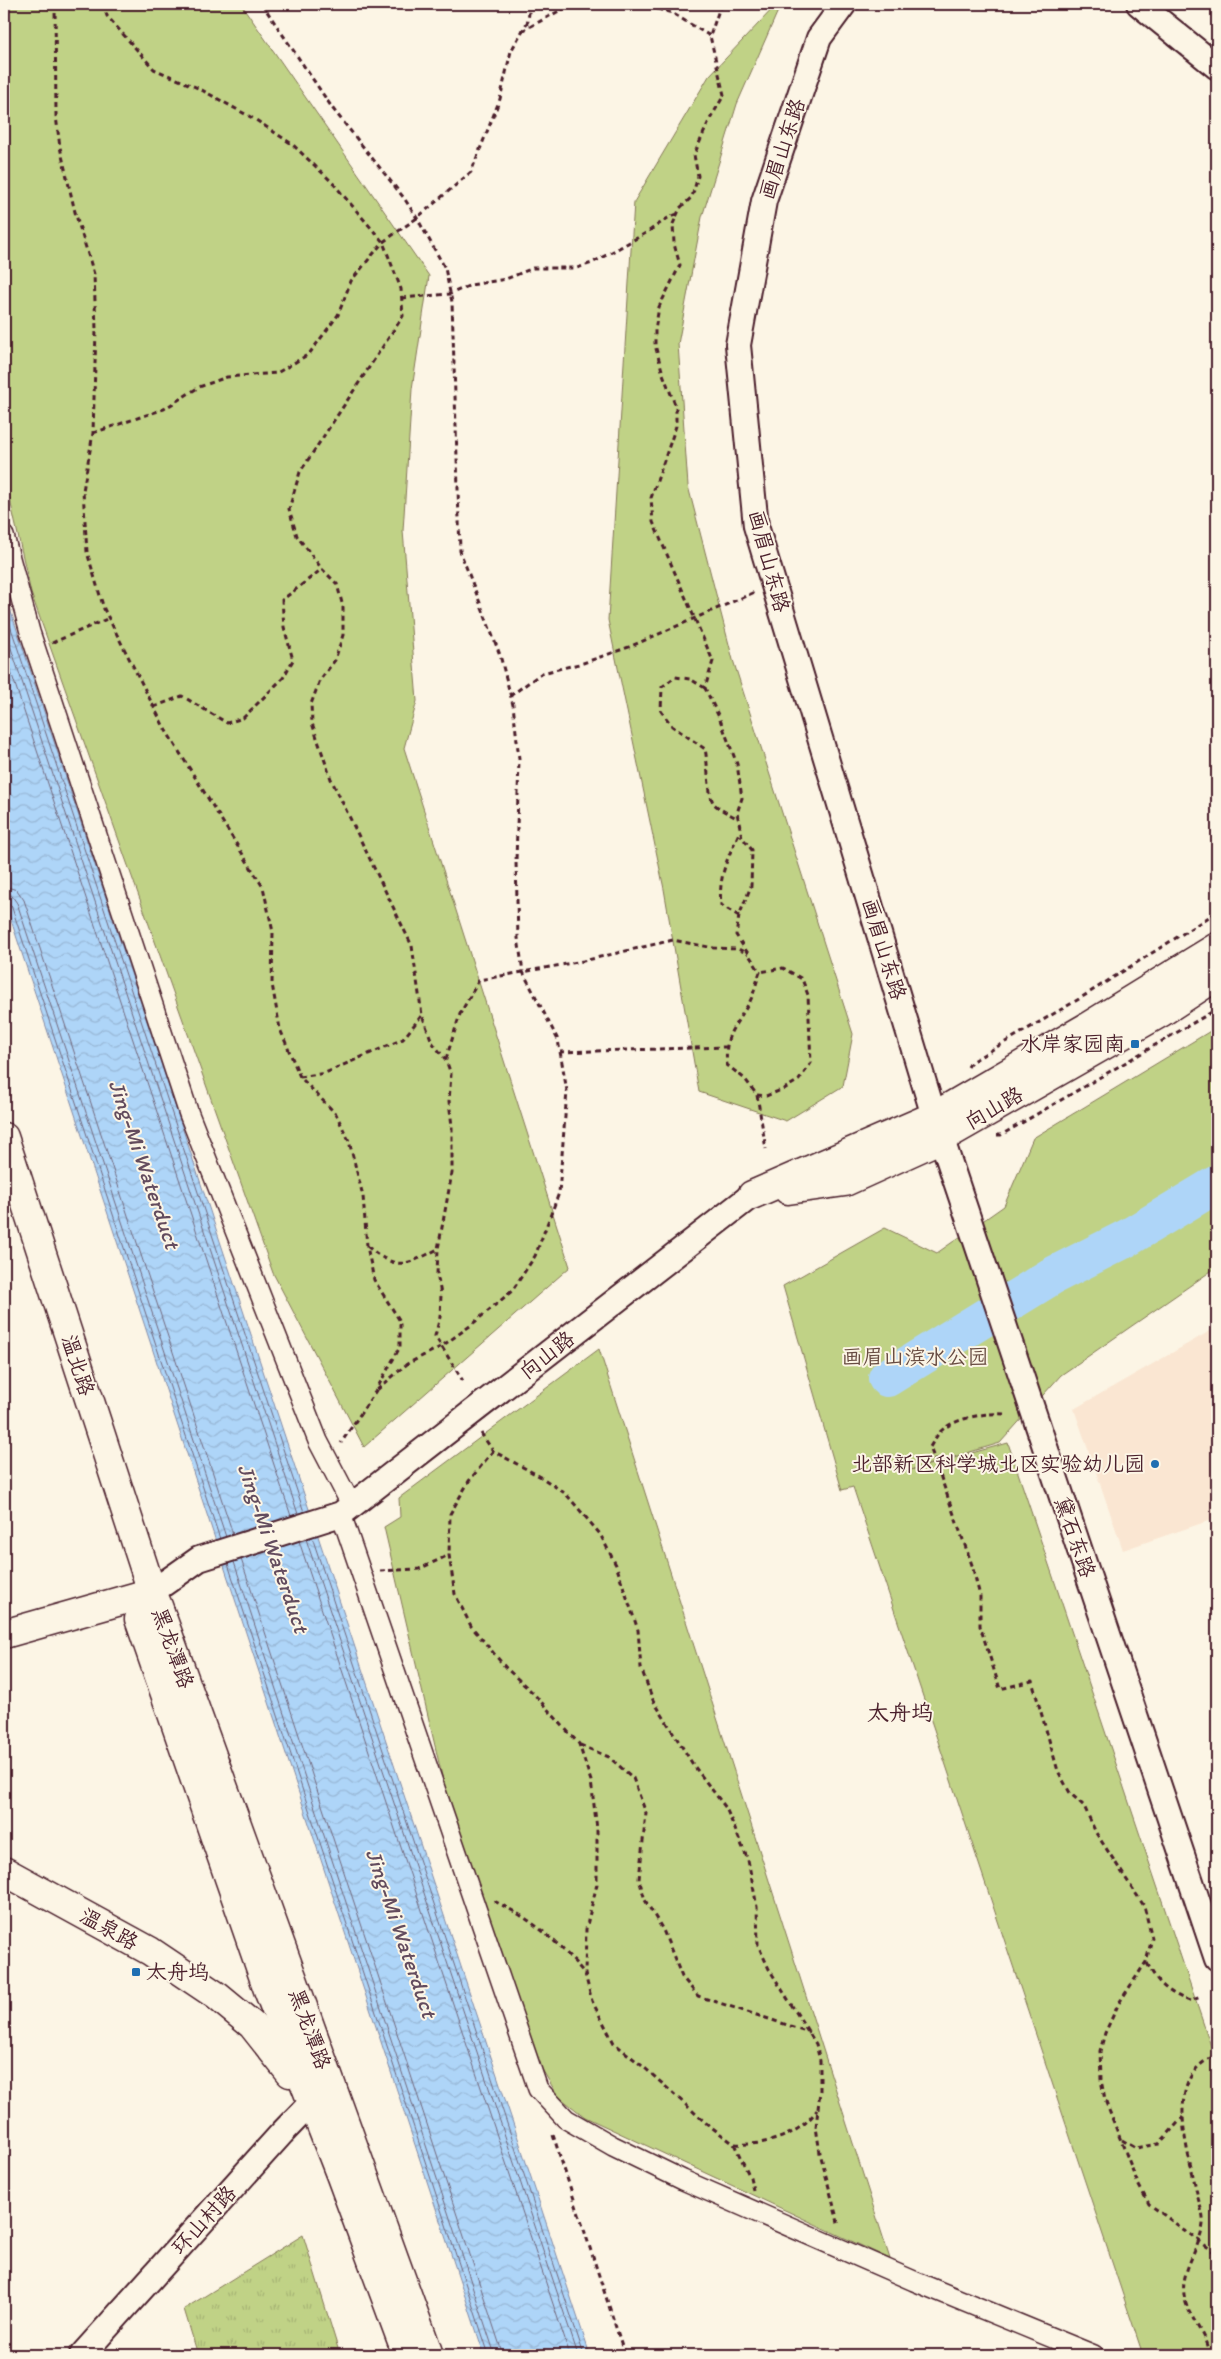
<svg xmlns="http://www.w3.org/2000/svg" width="1221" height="2359" viewBox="0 0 1221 2359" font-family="Itim,'LXGW WenKai TC',sans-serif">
<defs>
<pattern id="grass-tufts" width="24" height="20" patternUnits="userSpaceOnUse" patternTransform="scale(1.25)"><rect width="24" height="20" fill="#c0d286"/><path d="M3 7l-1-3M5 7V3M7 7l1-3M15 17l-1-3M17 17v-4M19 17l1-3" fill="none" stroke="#a6b474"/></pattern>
<pattern id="water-waves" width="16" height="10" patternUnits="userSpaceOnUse" patternTransform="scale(1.25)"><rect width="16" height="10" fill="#aed5f8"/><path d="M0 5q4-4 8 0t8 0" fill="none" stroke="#97b6d5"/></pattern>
</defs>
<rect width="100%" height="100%" fill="#fcf5e5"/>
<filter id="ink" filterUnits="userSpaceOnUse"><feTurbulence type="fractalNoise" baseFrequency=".02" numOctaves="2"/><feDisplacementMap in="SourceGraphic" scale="10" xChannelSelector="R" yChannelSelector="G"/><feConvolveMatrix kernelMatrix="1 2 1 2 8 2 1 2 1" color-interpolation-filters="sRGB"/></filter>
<g filter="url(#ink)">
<!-- built -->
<path fill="#fae6d2" d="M1217,1327V1518L1123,1550L1074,1409Z"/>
<!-- grass -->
<path fill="url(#grass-tufts)" stroke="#857858" d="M303,2235L340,2355H198L184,2309Z"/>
<!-- park -->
<g fill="#c0d286" stroke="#857858">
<path d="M4,4H241L429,276L412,389L403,531L417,701L404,748L570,1267L364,1447L273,1273L31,593L4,473Z"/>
<path d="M777,4H781L737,104L702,217L678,344L688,486L733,660L853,1034L843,1086L786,1121L699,1092L664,889L608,620L634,202L709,76Z"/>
<path d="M1217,1027V1267L1061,1375L1000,1443L907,1471L1008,1443L1217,2064V2355H1143L853,1487L842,1490L783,1286L885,1228L937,1253L1004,1206L1033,1138Z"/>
<path d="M599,1349L890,2259L585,2117L558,2096L515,2024L477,1926L384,1527L400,1517L399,1498Z"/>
</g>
<!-- water -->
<path fill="url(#water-waves)" stroke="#868ca6" d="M4,591L590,2355H485L483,2351L4,899Z"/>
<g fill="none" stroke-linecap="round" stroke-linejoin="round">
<!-- shore -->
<g stroke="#72687d" stroke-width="1">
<path d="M4,607L304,1512"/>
<path d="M4,627L298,1514"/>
<path d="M4,651L291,1516"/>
<path d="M4,886L17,890L24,900L233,1534"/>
<path d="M4,894L12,896L17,903L226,1537"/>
<path d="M4,900L11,905L220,1539"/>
<path d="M312,1537L584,2355"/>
<path d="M306,1539L578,2355"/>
<path d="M299,1541L570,2355"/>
<path d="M241,1559L503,2355"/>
<path d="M234,1562L495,2355"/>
<path d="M228,1564L489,2355"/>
</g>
<!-- river -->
<path stroke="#aed5f8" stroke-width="38" d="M887,1378L1052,1276L1129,1237L1217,1184"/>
<defs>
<g id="minor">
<path d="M4,536L30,632L189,1114L318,1441L352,1506"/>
<path d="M341,1514L538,2089L566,2119L613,2146L683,2180L914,2281L1094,2355"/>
</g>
<g id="tertiary">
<path d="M844,4L819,38L764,201L738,345L756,526L934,1116L1217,1959"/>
<path d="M1139,4L1217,67"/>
<path d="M152,1592L199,1559L341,1514L752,1195"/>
<path d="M82,2355L282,2133L311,2103L327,2096"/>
</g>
<g id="secondary">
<path d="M4,1137L152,1592L158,1606L429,2355"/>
<path d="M788,1190L845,1182L942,1138L1162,1012L1217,976"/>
<path d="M752,1195L934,1116L1087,1027L1217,947"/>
<path d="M152,1592L139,1619L268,1990L340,2174L407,2355"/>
<path d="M4,1634L152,1592"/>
<path d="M4,1871L150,1951L217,1996L252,2025L290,2073"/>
</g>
</defs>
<!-- minor casing -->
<use href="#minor" stroke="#4a1f2b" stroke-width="22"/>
<!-- tertiary casing -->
<use href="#tertiary" stroke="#4a1f2b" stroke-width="28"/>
<!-- secondary casing -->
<use href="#secondary" stroke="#4a1f2b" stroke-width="31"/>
<!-- path -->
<g stroke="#4a1f2b" stroke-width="3" stroke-dasharray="5 4" stroke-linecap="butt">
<path d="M55,4L56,116L60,147L75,212L94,274L96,330L93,433L83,491L87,552L104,609L165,729L263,887L273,932L272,984L280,1029L300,1077L336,1114L349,1141L363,1196L367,1246L374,1280L400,1321V1347L375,1392L341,1443"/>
<path d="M103,4L107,16L154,69L200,89L256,120L292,144L332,182L383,242L401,289L403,316L300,472L289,509L297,536L322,569L337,584L343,607V635L335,660L320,680L311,704L312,723L331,779L412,946L422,1015L432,1042L446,1060L451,1074L449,1101L452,1126V1173L438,1249L437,1274L441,1294L440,1317L435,1336L463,1381"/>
<path d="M262,4L333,109L404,198L417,218L445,268L452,302L460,551L500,655L513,705L519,759L516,862L518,938L523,972L558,1040L567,1091L559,1193L535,1256L512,1291L470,1326L442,1346L407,1364L377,1390"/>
<path d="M640,4L672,13L710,36"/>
<path d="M721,4L710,36L724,95L709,121L694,155L698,176L692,197L680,208L673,224L674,244L680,265L659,307L655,330V345L663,374L676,407V426L651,498L653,522L713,661L705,688L719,717L737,764L742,798L737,813L742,837L752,850L751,886L739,916L736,935L760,972C756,983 754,995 748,1005C733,1029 724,1035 727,1065L745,1079L757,1095L766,1149"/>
<path d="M522,31L572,4"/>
<path d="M402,298L450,294L471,285L506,279L533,268H577L592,263L646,233L668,218L677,214"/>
<path d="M93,433L164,409L199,387L227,377L277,373L309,354L338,315L351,281L383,242L417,218L471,172L500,99L511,51L528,21L530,4"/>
<path d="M52,643L109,618"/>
<path d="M705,688L690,679L675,677L662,687L661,711L672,726L705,749C708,762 708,797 714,804C720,810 732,815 738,819"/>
<path d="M510,696L542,673L583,663L629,647L755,592"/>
<path d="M154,707L182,696L227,723L243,718L283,678L293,660L284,627L282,600L322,569"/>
<path d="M739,916L721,905C718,876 728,857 740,831"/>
<path d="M560,1052L726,1047"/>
<path d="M446,1059L460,1014L479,980L583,961L673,940L714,948L738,949L748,954"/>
<path d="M968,1067L971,1062L1079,999L1217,912"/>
<path d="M300,1077L325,1073L403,1039L422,1015"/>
<path d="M757,1095L766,1096L784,1089L799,1080L811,1063L808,995L802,979L783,968L760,972"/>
<path d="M997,1135H1001L1217,1009"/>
<path d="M367,1246C397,1271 405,1266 438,1249"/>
<path d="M1004,1414C986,1412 951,1419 939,1433C936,1437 933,1442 930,1447L972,1565L980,1596V1626L1000,1689L1032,1681L1058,1771L1070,1793L1084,1806L1096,1833L1144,1906L1152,1938L1146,1962L1119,2003L1105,2033L1100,2051L1101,2080L1105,2100L1138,2184L1149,2204L1217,2254"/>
<path d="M481,1433L493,1451L541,1477L566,1494L600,1534L616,1565L638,1630L641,1668L653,1700L694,1766L726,1808L748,1860L757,1907L758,1945L769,1969L816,2044L820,2061V2091L816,2127L820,2153L839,2226"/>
<path d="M493,1451L469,1481L450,1514L449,1555L455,1594L471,1626L506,1668L533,1693L579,1744L591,1781L597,1829V1884L586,1929L585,1974L592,2001L614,2043L646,2069L706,2123L734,2144L750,2177L753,2190"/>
<path d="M380,1571L419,1569L449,1555"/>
<path d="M580,1745L609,1757L633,1778L646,1813L639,1879L645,1900L663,1930L682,1977L698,1996L809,2032"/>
<path d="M494,1901C534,1920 557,1941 585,1974"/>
<path d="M1147,1963C1158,1984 1168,1993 1190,2001L1201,1997"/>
<path d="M553,2135L625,2355"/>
<path d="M1122,2140L1136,2148L1159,2144L1183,2117"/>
<path d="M735,2144C765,2146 799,2136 817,2110"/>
<path d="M1209,2355C1207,2336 1192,2321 1186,2303C1176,2273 1200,2252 1203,2224C1204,2216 1200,2206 1198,2198C1190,2156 1160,2076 1217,2055"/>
</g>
<!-- minor -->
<use href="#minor" stroke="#fcf5e5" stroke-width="19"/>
<!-- tertiary -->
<use href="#tertiary" stroke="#fcf5e5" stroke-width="24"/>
<!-- secondary -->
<use href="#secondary" stroke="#fcf5e5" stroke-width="28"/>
</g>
</g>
<!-- markers -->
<g fill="#1f6fb2" stroke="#fcf5e5" stroke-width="2">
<rect x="1130" y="1039" width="10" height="10" rx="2.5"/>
<circle cx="1155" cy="1464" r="5"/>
<rect x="131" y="1967" width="10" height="10" rx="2.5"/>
</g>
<g text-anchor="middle" stroke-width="4" stroke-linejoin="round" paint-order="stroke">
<!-- street labels -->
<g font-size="21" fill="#4a1f2b" stroke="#fcf5e5">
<text transform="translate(782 149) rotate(-72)" y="7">画眉山东路</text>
<text transform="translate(769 561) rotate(75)" y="7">画眉山东路</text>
<text transform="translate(884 949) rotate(73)" y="7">画眉山东路</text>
<text transform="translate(994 1108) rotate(-30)" y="7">向山路</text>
<text transform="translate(547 1355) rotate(-38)" y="7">向山路</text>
<text transform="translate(78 1365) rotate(72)" y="7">温北路</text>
<text transform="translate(1075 1537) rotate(71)" y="7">黛石东路</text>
<text transform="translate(173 1648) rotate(70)" y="7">黑龙潭路</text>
<text transform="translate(109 1929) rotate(29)" y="7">温泉路</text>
<text transform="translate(310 2029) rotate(70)" y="7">黑龙潭路</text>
<text transform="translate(204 2220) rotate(-48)" y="7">环山村路</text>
</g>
<!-- poi labels -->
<g font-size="21" fill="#4a1f2b" stroke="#fcf5e5" text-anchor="end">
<text x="1125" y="1051">水岸家园南</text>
<text x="1145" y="1471">北部新区科学城北区实验幼儿园</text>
<text x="146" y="1979" text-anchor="start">太舟坞</text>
</g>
<!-- park labels -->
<g font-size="21" fill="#684c42" stroke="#fcf5e5">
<text x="915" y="1364">画眉山滨水公园</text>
</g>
<!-- water labels -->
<g font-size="22" font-style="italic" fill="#634c5e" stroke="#fcf5e5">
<text transform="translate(145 1164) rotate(71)" y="8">Jing-Mi Waterduct</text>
<text transform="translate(274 1548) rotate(71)" y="8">Jing-Mi Waterduct</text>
<text transform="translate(402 1933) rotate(71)" y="8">Jing-Mi Waterduct</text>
</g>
<!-- neighbourhood labels -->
<g font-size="22" fill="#4a1f2b" stroke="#fcf5e5">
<text x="900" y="1720">太舟坞</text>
</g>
</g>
<!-- margin -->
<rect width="1221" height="2359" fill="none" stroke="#fcf5e5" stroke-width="20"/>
<rect x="10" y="10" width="1201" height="2339" fill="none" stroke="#4a1f2b" stroke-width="2" filter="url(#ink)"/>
</svg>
